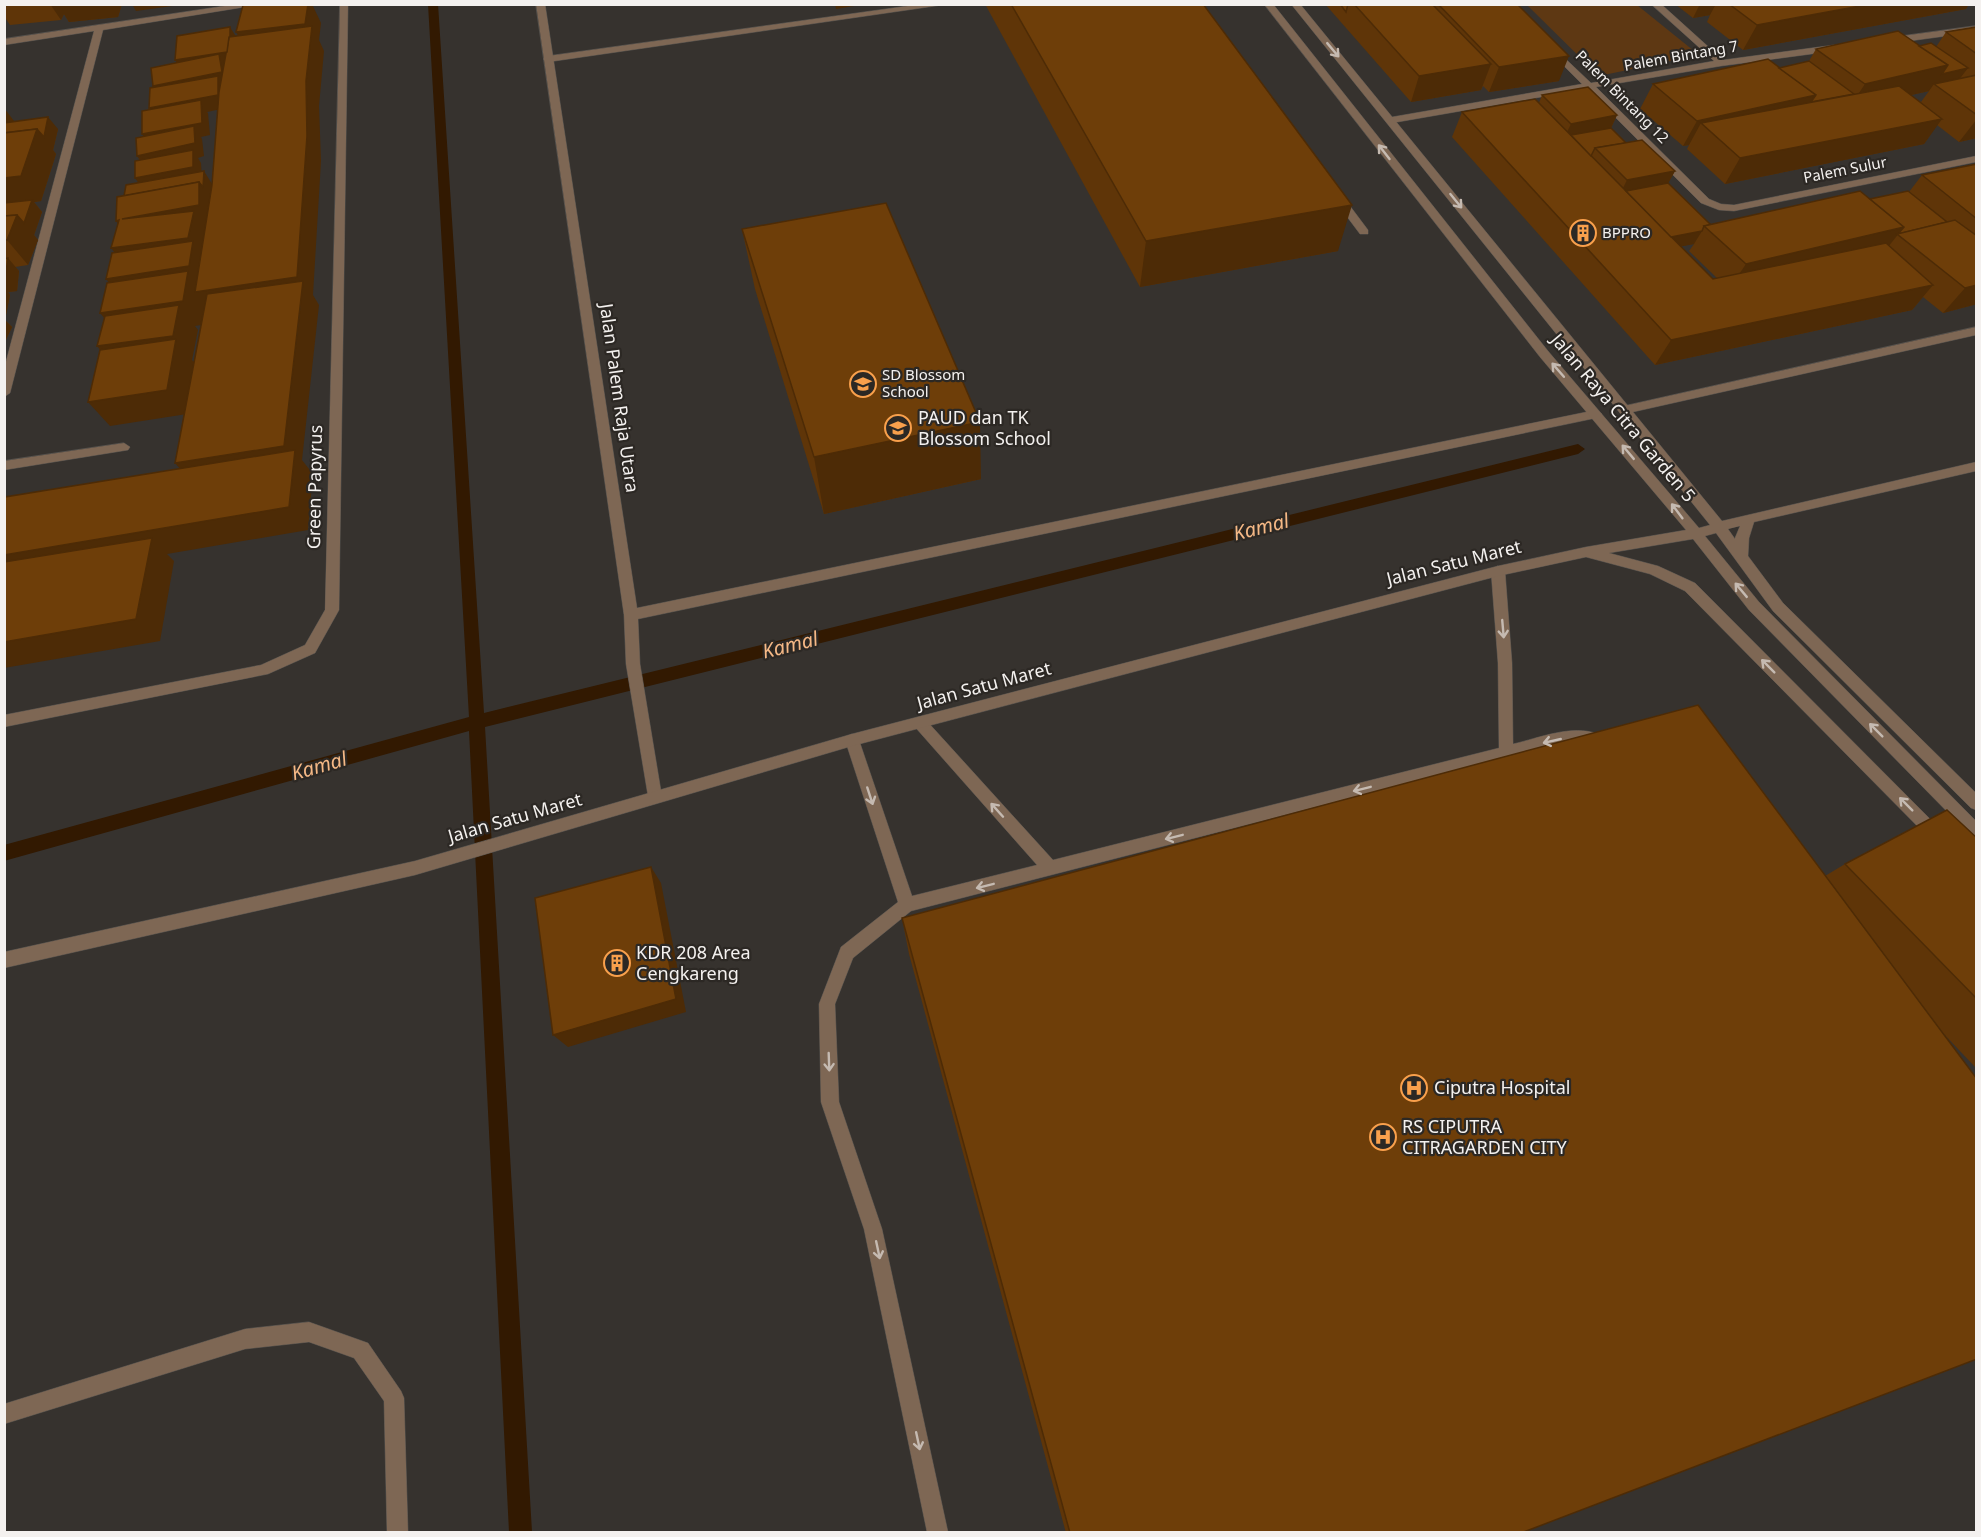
<svg xmlns="http://www.w3.org/2000/svg" width="1981" height="1537" viewBox="0 0 1981 1537" font-family="'Noto Sans',sans-serif">
<rect width="100%" height="100%" fill="#36322e"/>
<!-- green -->
<path fill="#5e3813" d="M1527,5H1637L1699,55L1599,76Z"/>
<g fill="none" stroke-linecap="round" stroke-linejoin="round">
<!-- stream -->
<path fill="#321901" fill-rule="evenodd" d="M428,4H438L484,713L1578,444L1585,449L1578,454L485,727L532,1532H509L469,731L4,861V845L469,717Z"/>
<defs>
<g id="service">
<path d="M922,4H949L548,62L543,59L548,56Z"/>
<path d="M1337,193L1341,194L1368,230V234H1360L1333,198V194Z"/>
<path d="M1498,566L1505,571L1512,663L1513,744C1539,738 1572,724 1598,734L1600,738L1598,742L1564,744L1506,758L911,911L853,958L835,1004L839,1102L882,1229L948,1532H927L864,1229L821,1102L819,1004L841,947L898,902L845,740L847,736L852,734L857,736L859,740L912,896L1037,865L915,727L913,723L915,719L920,717L925,719L1053,860L1499,748L1498,663L1491,571Z"/>
<path d="M309,1322L368,1343L401,1391L404,1398L408,1532H387L384,1401L354,1358L309,1342L245,1349L4,1424V1404L245,1329Z"/>
</g>
<g id="minor">
<path d="M238,4H263L103,30L10,393L4,397V369L94,31L4,45V39Z"/>
<path d="M340,4H348L339,610L315,653L268,674L4,727V715L261,665L305,645L325,610Z"/>
<path d="M536,4H545L637,608L1596,410L1602,414L1596,418L638,619L640,664L662,797L659,802L654,804L649,802L626,664L624,615Z"/>
<path d="M1651,4H1661L1723,60L1834,45L1839,48L1834,51L1721,66L1596,87L1709,199L1721,204L1734,205L1976,156V162L1734,211L1719,210L1701,203L1587,89L1392,123L1387,120L1392,117L1582,84L1547,49L1552,46L1591,83L1714,61Z"/>
<path d="M1976,26V32L1887,44L1882,41L1887,38Z"/>
<path d="M1976,327V335L1624,414L1618,410L1624,406Z"/>
<path d="M124,443L130,447L128,450L4,470V461Z"/>
</g>
<path id="tertiary" d="M1264,4H1273L1548,351L1699,528L1710,525L1291,4H1300L1722,521L1976,462V471L1754,522L1749,538L1748,556L1783,603L1976,793V810L1971,808L1773,611L1716,533L1705,536L1759,602L1976,821V838L1971,836L1749,610L1693,539L1609,553L1658,566L1695,583L1943,832L1946,837L1943,842L1938,844L1933,842L1685,591L1650,574L1586,557L1498,576L852,746L415,875L4,968V952L415,861L852,734L1498,566L1586,547L1686,530L1540,357ZM1740,526L1735,538V539L1728,529Z"/>
</defs>
<!-- service casing -->
<use href="#service" stroke="#54514d" stroke-width="1"/>
<!-- minor casing -->
<use href="#minor" stroke="#54514d" stroke-width="1"/>
<!-- tertiary casing -->
<use href="#tertiary" stroke="#54514d" stroke-width="1"/>
<!-- service -->
<use href="#service" fill="#7e6754" fill-rule="evenodd"/>
<!-- minor -->
<use href="#minor" fill="#7e6754" fill-rule="evenodd"/>
<!-- tertiary -->
<use href="#tertiary" fill="#7e6754" fill-rule="evenodd"/>
</g>
<!-- wall -->
<g fill="#5f3508" fill-rule="evenodd">
<path d="M4,4H122L118,17L69,22L64,14L61,20L10,25L6,19L4,21Z"/>
<path d="M985,4H1203L1338,251L1140,287Z"/>
<path d="M1325,4H1517L1559,81L1489,92L1483,86L1481,90L1411,102Z"/>
<path d="M1675,4H1969L1966,9L1743,50L1707,22L1710,15L1693,18Z"/>
<path d="M1977,27V138L1959,142L1937,125L1924,144L1725,184L1687,149L1689,145L1683,146L1640,109L1653,84L1779,68L1809,61L1816,49L1919,46L1936,47L1946,32ZM1929,91L1921,102L1911,95Z"/>
<path d="M1542,95L1617,115L1611,128L1626,143L1675,171L1668,183L1711,225L1870,199L1909,192L1922,175L1977,164V304L1943,313L1923,297L1912,310L1655,365L1452,137L1462,112L1539,103ZM1694,244L1689,251L1717,278L1713,279L1681,246Z"/>
<path d="M4,108L14,122L58,129L53,150L56,154L41,201L34,202L42,212L34,235L38,240L28,265L15,267L19,271L17,291L8,292L10,295L5,320L12,327L4,344Z"/>
<path d="M742,229L981,479L824,514L755,289Z"/>
<path d="M1977,838V1069L1941,1031L1521,1533H1066L909,954L902,918L1825,876L1845,864Z"/>
</g>
<!-- shaded-wall -->
<g fill="#4d2b06" fill-rule="evenodd">
<path d="M50,4H122L118,17L69,22L64,14L61,20Z"/>
<path d="M132,4H187L136,11Z"/>
<path d="M308,4H312L321,23L319,40L324,51L319,106L321,161L313,295L319,305L302,460L313,474L308,530L167,554L174,561L160,641L4,668V642L136,619L148,557L14,580L4,572V555L289,507L293,471L195,486L175,463L284,446L301,303L213,317L205,305L201,325L195,326L198,330L192,360L195,363L187,414L110,426L88,402L167,390L171,363L118,371L97,346L173,336L175,329L121,338L100,313L183,301L184,295L126,304L106,279L189,266V265L131,273L111,248L134,245L116,221L119,220L138,245L140,244L122,219L132,218L123,206L199,193V182L203,187L204,171L212,184L211,200L216,207V230L208,232L211,237L206,260L210,266L207,290L297,277L307,136L306,81L309,50L250,57L236,32L305,24ZM189,235L188,238L146,244Z"/>
<path d="M835,4H866L836,9Z"/>
<path d="M1700,4H1716L1710,15L1693,18Z"/>
<path d="M1871,4H1969L1966,9L1743,50L1757,25Z"/>
<path d="M230,27L238,40L226,108L207,112L208,113L210,135L201,137L202,139L204,156L198,158L201,163L202,180L144,191L135,178L146,169L137,156L151,147L142,134L158,120L149,108L161,99L153,86L183,72L175,60Z"/>
<path d="M1569,56L1559,81L1489,92L1499,67Z"/>
<path d="M1491,64L1481,90L1411,102L1419,76Z"/>
<path d="M1948,65L1968,68L1958,81L1934,84L1929,91L1718,139L1701,123L1689,145L1683,146L1697,121L1816,95L1857,96L1865,84Z"/>
<path d="M4,108L14,121L8,143L37,129L48,117L58,129L53,150L56,154L41,201L34,202L42,212L34,235L38,240L28,265L7,240L17,215L31,202L4,206Z"/>
<path d="M1617,115L1605,141L1565,136L1571,124Z"/>
<path d="M1942,119L1924,144L1725,184L1740,158Z"/>
<path d="M1977,119V138L1959,142Z"/>
<path d="M1675,171L1661,196L1621,192L1627,180Z"/>
<path d="M1352,205L1338,251L1140,287L1146,241Z"/>
<path d="M1904,227L1884,252L1729,289L1746,264Z"/>
<path d="M1702,231L1694,244L1658,251L1666,238Z"/>
<path d="M8,258L19,271L17,291L8,292L10,295L5,320L12,327L4,344V278Z"/>
<path d="M1933,285L1912,310L1655,365L1671,340Z"/>
<path d="M1977,285V304L1943,313L1965,288Z"/>
<path d="M980,422L981,479L824,514L814,457Z"/>
<path d="M651,867L661,883L686,1012L568,1047L553,1035Z"/>
</g>
<!-- building -->
<g fill="#6e3e09" stroke="#4d2b06" stroke-width="1.5">
<path d="M247,4H308L305,24L236,32L243,5Z"/>
<path d="M1011,4H1203L1352,205L1146,241Z"/>
<path d="M1340,4H1348L1346,12Z"/>
<path d="M1354,4H1432L1491,64L1419,76Z"/>
<path d="M1438,4H1517L1569,56L1499,67Z"/>
<path d="M1729,4H1871L1757,25Z"/>
<path d="M312,26L306,81L307,136L297,277L195,292L212,185L219,92L229,37Z"/>
<path d="M230,27V36L229,37L227,52L175,60L177,36Z"/>
<path d="M1977,27V54L1946,32Z"/>
<path d="M1898,31L1948,65L1865,84L1816,49Z"/>
<path d="M1931,43L1968,68L1942,74L1948,65L1919,46Z"/>
<path d="M219,54L222,72L153,86L151,68Z"/>
<path d="M1768,59L1816,95L1697,121L1653,84Z"/>
<path d="M1809,61L1854,94L1811,102L1816,95L1779,68Z"/>
<path d="M1977,75V115L1934,84Z"/>
<path d="M218,76V95L149,108L150,88Z"/>
<path d="M1899,86L1942,119L1740,158L1701,123Z"/>
<path d="M1588,87L1617,115L1571,124L1542,95Z"/>
<path d="M1535,99L1713,279L1886,243L1933,285L1671,340L1462,112Z"/>
<path d="M201,100L202,123L142,134V111Z"/>
<path d="M48,117L44,137L37,129L4,133V123Z"/>
<path d="M194,126L195,143L137,156L136,138Z"/>
<path d="M1611,128L1626,143L1595,148L1591,156L1571,135Z"/>
<path d="M37,129L21,176L4,178V133Z"/>
<path d="M1642,140L1675,171L1627,180L1595,148Z"/>
<path d="M193,150V167L135,178V161Z"/>
<path d="M1977,164V219L1922,175Z"/>
<path d="M204,171L203,187L199,182L124,196L126,185Z"/>
<path d="M199,182V205L122,219L194,211L188,238L111,248L119,220L116,221L117,197Z"/>
<path d="M1668,183L1711,225L1704,226L1702,231L1671,237L1626,191Z"/>
<path d="M1860,191L1904,227L1746,264L1704,226Z"/>
<path d="M1908,191L1947,222L1898,234L1904,227L1870,199Z"/>
<path d="M32,200L24,223L17,215L4,216V203Z"/>
<path d="M886,203L980,422L814,457L742,229Z"/>
<path d="M17,215L7,240H4V216Z"/>
<path d="M1955,220L1977,236V285L1965,288L1897,234Z"/>
<path d="M193,241L189,266L106,279L112,253Z"/>
<path d="M8,258L5,278H4V259Z"/>
<path d="M188,271L183,301L100,313L107,283Z"/>
<path d="M303,281L284,446L175,463L207,294Z"/>
<path d="M179,305L173,336L97,346L105,316Z"/>
<path d="M176,339L167,390L88,402L100,350Z"/>
<path d="M295,450L289,507L4,555L5,497Z"/>
<path d="M152,538L136,619L4,642V562Z"/>
<path d="M1698,705L1977,1079V1359L1521,1533H1070L902,918Z"/>
<path d="M1947,810L1977,838V999L1845,864Z"/>
<path d="M651,867L676,999L553,1035L535,898Z"/>
</g>
<!-- one-way arrows -->
<defs><path id="oneway-shaft" d="M-6 0H5M1.5-3L5.5 0L1.5 3" fill="none" stroke-width="1.6" stroke-linecap="round" stroke-linejoin="round" transform="scale(1.5)"/></defs>
<g stroke="#c5bab1">
<use href="#oneway-shaft" transform="translate(1333 50) rotate(50)"/>
<use href="#oneway-shaft" transform="translate(1384 152) rotate(-128)"/>
<use href="#oneway-shaft" transform="translate(1456 201) rotate(51)"/>
<use href="#oneway-shaft" transform="translate(1558 370) rotate(-131)"/>
<use href="#oneway-shaft" transform="translate(1628 452) rotate(-130)"/>
<use href="#oneway-shaft" transform="translate(1677 511) rotate(-127)"/>
<use href="#oneway-shaft" transform="translate(1741 590) rotate(-130)"/>
<use href="#oneway-shaft" transform="translate(1503 629) rotate(85)"/>
<use href="#oneway-shaft" transform="translate(1768 666) rotate(-135)"/>
<use href="#oneway-shaft" transform="translate(1876 730) rotate(-135)"/>
<use href="#oneway-shaft" transform="translate(1552 741) rotate(167)"/>
<use href="#oneway-shaft" transform="translate(1362 789) rotate(166)"/>
<use href="#oneway-shaft" transform="translate(870 796) rotate(72)"/>
<use href="#oneway-shaft" transform="translate(1906 804) rotate(-135)"/>
<use href="#oneway-shaft" transform="translate(997 810) rotate(-132)"/>
<use href="#oneway-shaft" transform="translate(1174 837) rotate(166)"/>
<use href="#oneway-shaft" transform="translate(985 886) rotate(166)"/>
<use href="#oneway-shaft" transform="translate(829 1062) rotate(88)"/>
<use href="#oneway-shaft" transform="translate(878 1250) rotate(78)"/>
<use href="#oneway-shaft" transform="translate(918 1441) rotate(78)"/>
</g>
<!-- icons -->
<defs>
<symbol id="building-ring" viewBox="-11 -11 22 22"><circle r="9.5" fill="#2c2824" stroke="#f9a04c" stroke-width="1.5"/><path d="M-4-6H4V6H1V3H-1V6H-4ZM-2.5-4.3h1.7v1.8h-1.7ZM.8-4.3h1.7v1.8H.8ZM-2.5-1h1.7V.8h-1.7ZM.8-1h1.7V.8H.8Z" fill="#f9a04c"/></symbol>
<symbol id="school-ring" viewBox="-11 -11 22 22"><circle r="9.5" fill="#2c2824" stroke="#f9a04c" stroke-width="1.5"/><path d="M0-5L7-2L0 1L-7-2ZM-4 1L0 2.5L4 1V4Q0 6-4 4Z" fill="#f9a04c"/></symbol>
<symbol id="hospital-ring" viewBox="-11 -11 22 22"><circle r="9.5" fill="#2c2824" stroke="#f9a04c" stroke-width="1.5"/><path d="M-5-5h3v3.5h4V-5h3V5h-3V1.5h-4V5h-3Z" fill="#f9a04c"/></symbol>
</defs>
<g fill-rule="evenodd">
<use href="#building-ring" x="1568" y="218" width="30" height="30"/>
<use href="#school-ring" x="848" y="369" width="30" height="30"/>
<use href="#school-ring" x="883" y="413" width="30" height="30"/>
<use href="#building-ring" x="602" y="948" width="30" height="30"/>
<use href="#hospital-ring" x="1399" y="1073" width="30" height="30"/>
<use href="#hospital-ring" x="1368" y="1122" width="30" height="30"/>
</g>
<g text-anchor="middle" stroke-width="4.5" stroke-linejoin="round" paint-order="stroke">
<!-- far-street labels -->
<g font-size="15" fill="#f4f1ef" stroke="#2c2824">
<text transform="translate(1681 56) rotate(-10)" y="5">Palem Bintang 7</text>
<text transform="translate(1622 97) rotate(45)" y="5">Palem Bintang 12</text>
<text transform="translate(1845 170) rotate(-11)" y="5">Palem Sulur</text>
</g>
<!-- far-poi labels -->
<g font-size="15" fill="#f4f1ef" stroke="#2c2824" text-anchor="start">
<text x="1602" y="238">BPPRO</text>
<text x="882" y="380">SD Blossom<tspan x="882" dy="17">School</tspan></text>
</g>
<!-- street labels -->
<g font-size="18" fill="#f4f1ef" stroke="#2c2824">
<text transform="translate(619 398) rotate(82)" y="6">Jalan Palem Raja Utara</text>
<text transform="translate(1623 418) rotate(50)" y="6">Jalan Raya Citra Garden 5</text>
<text transform="translate(315 487) rotate(-89)" y="6">Green Papyrus</text>
<text transform="translate(1454 563) rotate(-14)" y="6">Jalan Satu Maret</text>
<text transform="translate(984 686) rotate(-15)" y="6">Jalan Satu Maret</text>
<text transform="translate(515 818) rotate(-16)" y="6">Jalan Satu Maret</text>
</g>
<!-- poi labels -->
<g font-size="18" fill="#f4f1ef" stroke="#2c2824" text-anchor="start">
<text x="918" y="424">PAUD dan TK<tspan x="918" dy="21">Blossom School</tspan></text>
<text x="636" y="959">KDR 208 Area<tspan x="636" dy="21">Cengkareng</tspan></text>
<text x="1434" y="1094">Ciputra Hospital</text>
<text x="1402" y="1133">RS CIPUTRA<tspan x="1402" dy="21">CITRAGARDEN CITY</tspan></text>
</g>
<!-- water labels -->
<g font-size="20" font-style="italic" fill="#f6b986" stroke="#2c2824">
<text transform="translate(1261 527) rotate(-14)" y="7">Kamal</text>
<text transform="translate(790 645) rotate(-14)" y="7">Kamal</text>
<text transform="translate(319 766) rotate(-16)" y="7">Kamal</text>
</g>
</g>
<!-- border -->
<rect width="1981" height="1537" fill="none" stroke="#f4f1ef" stroke-width="12"/>
</svg>
